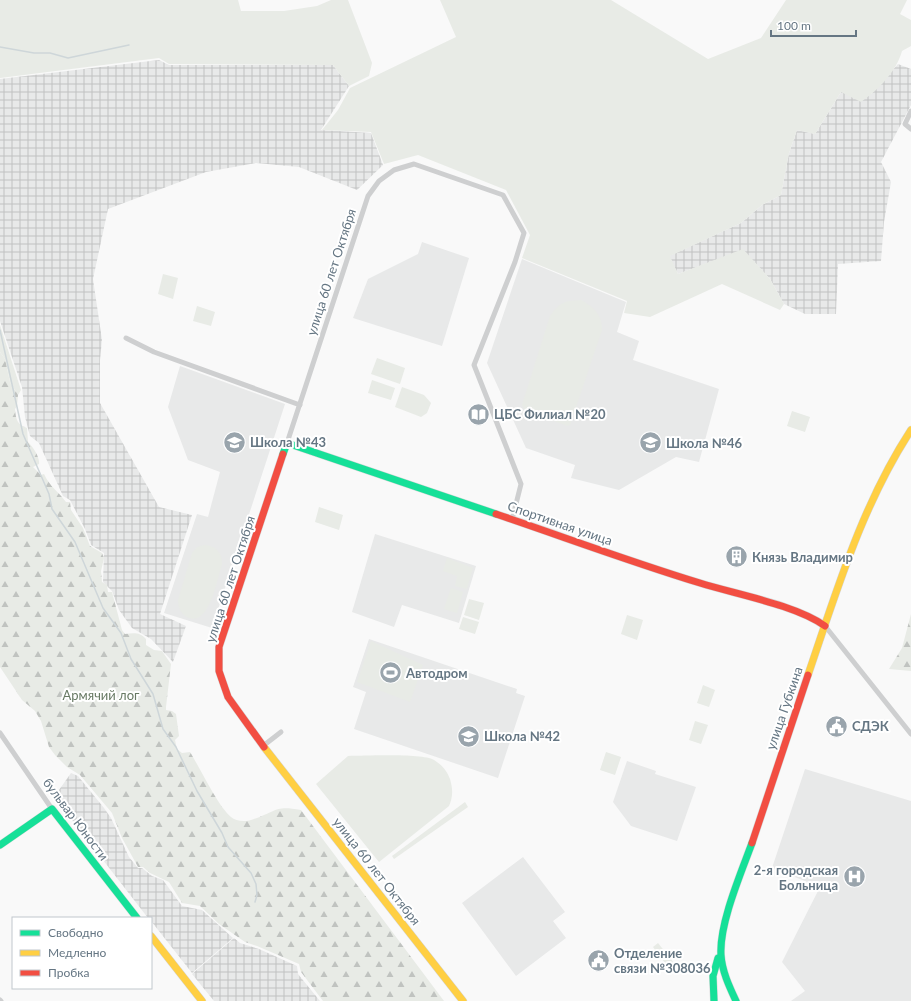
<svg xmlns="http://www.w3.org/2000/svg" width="911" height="1001" viewBox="0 0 911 1001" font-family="Lato,sans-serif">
<defs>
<pattern id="industrial-grid" width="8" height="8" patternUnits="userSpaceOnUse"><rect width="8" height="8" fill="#e8e9e9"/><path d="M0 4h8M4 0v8" fill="none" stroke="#c0c1c2"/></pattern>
<pattern id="forest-firs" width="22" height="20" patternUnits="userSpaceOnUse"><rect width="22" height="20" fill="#e8ebe6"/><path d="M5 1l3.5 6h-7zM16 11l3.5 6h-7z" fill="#c0c3c0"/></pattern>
</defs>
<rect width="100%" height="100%" fill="#f9f9f9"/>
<!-- built -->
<g fill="#e8e9e9">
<path d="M422,242L469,258L442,346L353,318L368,279L418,254Z"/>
<path d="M522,259L626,302L617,332L639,341L633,360L719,389L699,462L676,457L619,490L571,478L575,465L526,448L487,363Z"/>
<path d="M180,366L285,404L212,628L164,613L197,514L208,517L220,472L188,460L168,407Z"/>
<path d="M375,534L476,566L459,623L402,605L394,627L352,612Z"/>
<path d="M369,639L517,689L516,693L525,696L498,778L354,729L366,692L353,687Z"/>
<path d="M627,761L656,771L655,774L696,787L677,841L631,826L613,802Z"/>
<path d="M805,769L911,801V1001H791L805,991L782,962L820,887L772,868Z"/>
<path d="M523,857L565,912L553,921L566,938L516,976L462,903Z"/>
</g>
<!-- industrial -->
<g fill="url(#industrial-grid)">
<path d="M159,60L169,65H333L349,86L321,130L371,133L383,165L357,190L299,167L256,163L206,172L108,209L93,279L102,340L100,360V403L159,507L192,515L160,614L186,626L173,662L151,639L132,628L119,610L112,591L103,582L104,553L91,545L85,529L70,500L63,496L39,443L30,436L25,417L22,387L0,321V79Z"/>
<path d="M898,64L911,69V105L881,162L891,182L884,222L881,261L838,264L836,314H805L784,304L770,279L743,250L678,274L669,256L741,223L762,205L781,195L789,153L797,130L815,134L841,92L871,94Z"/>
<path d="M71,773L78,776L104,808L111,818L129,857L138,868H142L152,876L163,880L182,906L202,910L233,938L192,973L151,921V918H148L54,797Z"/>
<path d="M234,938L240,943L259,949L297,966L298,974L320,1001H214L192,974Z"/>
</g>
<!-- green -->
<g fill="#e8ebe6">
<path d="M0,0H238L241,11H284L317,6L331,0H348L372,63L369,76L349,86L333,65L169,64L159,58L0,78Z"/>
<path d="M440,0H611L708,59L761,38L786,0H907L900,14L911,20V46L902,51C896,72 879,89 861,102L841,92L815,134L797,130L789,153L781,195L762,205L741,223L670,256L678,274L743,249L770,279L784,304L780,310L722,284L650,317L624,313L627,301L522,258L530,235L506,190L418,155L384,164L371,132L322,130L338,110L350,88L456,37Z"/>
<path d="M163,274L178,278L173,299L158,294Z"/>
<path d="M581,300C594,307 602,315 602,330L570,425L567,426L524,409L522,405L550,316C560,302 564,301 581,300Z"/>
<path d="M197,306L215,312L211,326L193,321Z"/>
<path d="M0,325L21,390L18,395L10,382L5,359L0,352Z"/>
<path d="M377,358L405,368L400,384L371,374Z"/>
<path d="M372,380L395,388L391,400L368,393Z"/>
<path d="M402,387L424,395L431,403L427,413L421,417L395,407Z"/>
<path d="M792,411L810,417L805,432L787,426Z"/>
<path d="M319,507L343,515L339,530L315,522Z"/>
<path d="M204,545C216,546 222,552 222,564C217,579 210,625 189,618C181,615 178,607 178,600L192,553L197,547Z"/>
<path d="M447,558L473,568L467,589L455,586L457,576L443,571Z"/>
<path d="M451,588L463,592L457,613L444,609Z"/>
<path d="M469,599L484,603L479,620L464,615Z"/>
<path d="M627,615L643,620L637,640L621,634Z"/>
<path d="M463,617L479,622L475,634L459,629Z"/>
<path d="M371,641L423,665L410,702L357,682Z"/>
<path d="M703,685L715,690L709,707L697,703Z"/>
<path d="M695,721L708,725L701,744L689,740Z"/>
<path d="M606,752L621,757L615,775L600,770Z"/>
<path d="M348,756C365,756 422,753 434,760C442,765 447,771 450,779C453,789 453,797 449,806L379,862L316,784Z"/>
<path d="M465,802L468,807L394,859L392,856Z"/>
<path d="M658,943L674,963L668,967L653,947Z"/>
</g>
<!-- forest -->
<g fill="url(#forest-firs)">
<path d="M0,352L5,359L10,382L18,395L17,406L15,409C16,420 17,424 27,428L28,442C33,447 40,457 39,464L33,467L41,475L44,474C50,487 58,491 66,502H70L71,510L83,528L90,546L102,553L104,558L101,571L102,582L107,585L108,592H112L122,630L125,634C134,633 140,632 146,639V645L154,650L162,651L171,664L166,707V710L172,711L176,714L179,736L175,740L177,749L182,753L190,752C200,768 218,806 231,817C236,822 248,822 254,819C277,811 275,805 301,810L444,1001H323L301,972L299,964L257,946L245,942L219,924L200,906L182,903L169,882L150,873L143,867H138L122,838L112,813L80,775L67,767L55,755L49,747L41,721L35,711L22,700L0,667Z"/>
<path d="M911,614V671L889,669L902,648Z"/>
</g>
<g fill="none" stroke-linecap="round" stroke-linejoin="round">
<!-- stream -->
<g stroke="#ced6d9" stroke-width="1.5">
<path d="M0,47L34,53H50L68,58L129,45"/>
<path d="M0,330L23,434L49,494L52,509L75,542L103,608L121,633L131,659L153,694L163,729L176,747L197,791L222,833L228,847L251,873L256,884L257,895L255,902"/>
</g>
<defs>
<g id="fast">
<path d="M283,454L287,443L496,514"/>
<path d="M0,845L52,809L137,918"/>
<path d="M714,1001L713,976L718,958"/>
<path d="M736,1001C729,986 722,971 721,955C719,924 741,873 752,843"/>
</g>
<g id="slow">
<path d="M808,675C837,590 862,505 911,430"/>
<path d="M264,747L463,1001"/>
<path d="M151,936L202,1001"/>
</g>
<g id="jam">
<path d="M496,514C564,537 631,562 700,583C735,594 796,605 825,626"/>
<path d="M264,747L228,697L219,671V647L283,454"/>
<path d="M752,843L808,675"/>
</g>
</defs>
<!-- fast casing -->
<use href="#fast" stroke="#d5d6d7" stroke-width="8"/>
<!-- slow casing -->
<use href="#slow" stroke="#d5d6d7" stroke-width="8"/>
<!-- jam casing -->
<use href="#jam" stroke="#d5d6d7" stroke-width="8"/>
<!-- street -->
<g stroke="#cecfd0" stroke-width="5">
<path d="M911,111L905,124L911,129"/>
<path d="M126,338L154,352L300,405"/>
<path d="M287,443L368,196L379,181L394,170L414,164L503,195L524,233L515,262L474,365L521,484L512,520"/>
<path d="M825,626L911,734"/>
<path d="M0,733L52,809"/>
<path d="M263,746L281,732"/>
<path d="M0,1000L1,1001"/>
</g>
<!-- fast -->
<use href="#fast" stroke="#16e098" stroke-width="7"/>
<!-- slow -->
<use href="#slow" stroke="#ffcf43" stroke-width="7"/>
<!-- jam -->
<use href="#jam" stroke="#f24e42" stroke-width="7"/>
</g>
<!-- icons -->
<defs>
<symbol id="library-disc" viewBox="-11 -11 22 22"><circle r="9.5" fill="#99a4ac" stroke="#fff"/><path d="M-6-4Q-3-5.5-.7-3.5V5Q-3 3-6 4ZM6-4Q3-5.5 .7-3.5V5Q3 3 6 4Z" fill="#fff"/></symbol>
<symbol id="school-disc" viewBox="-11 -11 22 22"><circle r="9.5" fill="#99a4ac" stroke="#fff"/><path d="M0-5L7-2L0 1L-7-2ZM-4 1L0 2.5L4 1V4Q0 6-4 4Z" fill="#fff"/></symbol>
<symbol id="building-disc" viewBox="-11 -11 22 22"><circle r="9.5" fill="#99a4ac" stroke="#fff"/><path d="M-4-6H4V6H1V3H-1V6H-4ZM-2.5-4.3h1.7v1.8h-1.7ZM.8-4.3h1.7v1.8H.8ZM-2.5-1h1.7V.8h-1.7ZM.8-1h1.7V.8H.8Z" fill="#fff"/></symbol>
<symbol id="stadium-disc" viewBox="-11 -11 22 22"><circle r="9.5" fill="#99a4ac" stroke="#fff"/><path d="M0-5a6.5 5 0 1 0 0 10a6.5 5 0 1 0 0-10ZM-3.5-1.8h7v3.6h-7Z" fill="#fff"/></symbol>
<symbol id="civic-disc" viewBox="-11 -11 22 22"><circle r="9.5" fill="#99a4ac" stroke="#fff"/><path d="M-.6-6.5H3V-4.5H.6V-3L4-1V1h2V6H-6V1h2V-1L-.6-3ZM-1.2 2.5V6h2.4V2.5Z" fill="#fff"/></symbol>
<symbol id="hospital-disc" viewBox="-11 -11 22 22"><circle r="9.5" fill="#99a4ac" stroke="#fff"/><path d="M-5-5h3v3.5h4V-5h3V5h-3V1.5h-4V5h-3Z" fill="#fff"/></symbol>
</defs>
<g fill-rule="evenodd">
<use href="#library-disc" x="466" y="402" width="25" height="25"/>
<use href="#school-disc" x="222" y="430" width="25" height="25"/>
<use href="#school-disc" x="638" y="430" width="25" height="25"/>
<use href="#building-disc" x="724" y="544" width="25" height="25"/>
<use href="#stadium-disc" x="378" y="660" width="25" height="25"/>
<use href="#civic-disc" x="824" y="714" width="25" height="25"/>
<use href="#school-disc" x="456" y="724" width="25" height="25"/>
<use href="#hospital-disc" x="842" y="864" width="25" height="25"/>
<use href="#civic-disc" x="586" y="948" width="25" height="25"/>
</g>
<g text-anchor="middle" stroke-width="4" stroke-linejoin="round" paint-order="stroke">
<!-- street labels -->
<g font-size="13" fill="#657683" stroke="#fff">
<text transform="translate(331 272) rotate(-72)" y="5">улица 60 лет Октября</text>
<text transform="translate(560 523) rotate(19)" y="5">Спортивная улица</text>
<text transform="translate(230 579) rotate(-72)" y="5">улица 60 лет Октября</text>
<text transform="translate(784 708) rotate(-71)" y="5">улица Губкина</text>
<text transform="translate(76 819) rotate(53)" y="5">бульвар Юности</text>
<text transform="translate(377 871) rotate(52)" y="5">улица 60 лет Октября</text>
</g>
<!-- poi labels -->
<g font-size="13" font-weight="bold" fill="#657683" stroke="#fff" text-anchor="start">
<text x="494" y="419">ЦБС Филиал №20</text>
<text x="250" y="447">Школа №43</text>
<text x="666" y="448">Школа №46</text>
<text x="752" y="562">Князь Владимир</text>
<text x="406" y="678">Автодром</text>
<text x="852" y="731">СДЭК</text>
<text x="484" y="741">Школа №42</text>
<text x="838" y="875" text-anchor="end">2-я городская<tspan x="838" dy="15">Больница</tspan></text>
<text x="614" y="958">Отделение<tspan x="614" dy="15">связи №308036</tspan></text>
</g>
<!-- park labels -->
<g font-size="13" fill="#687a64" stroke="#fff">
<text x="101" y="700">Армячий лог</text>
</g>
</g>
<!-- legend -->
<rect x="12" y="917" width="140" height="72" fill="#ffffff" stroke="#c1c8cd"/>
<rect x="20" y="930" width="20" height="6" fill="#16e098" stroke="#c1c8cd"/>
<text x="48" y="937" font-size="12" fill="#657683">Свободно</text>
<rect x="20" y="950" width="20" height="6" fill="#ffcf43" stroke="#c1c8cd"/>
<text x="48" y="957" font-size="12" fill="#657683">Медленно</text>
<rect x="20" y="970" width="20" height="6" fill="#f24e42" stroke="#c1c8cd"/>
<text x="48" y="977" font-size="12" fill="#657683">Пробка</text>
<!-- scale -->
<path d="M771 30v6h85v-6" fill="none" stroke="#657683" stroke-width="2"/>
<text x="777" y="30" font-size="12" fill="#657683" stroke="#ffffff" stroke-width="3" paint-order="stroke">100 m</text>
</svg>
